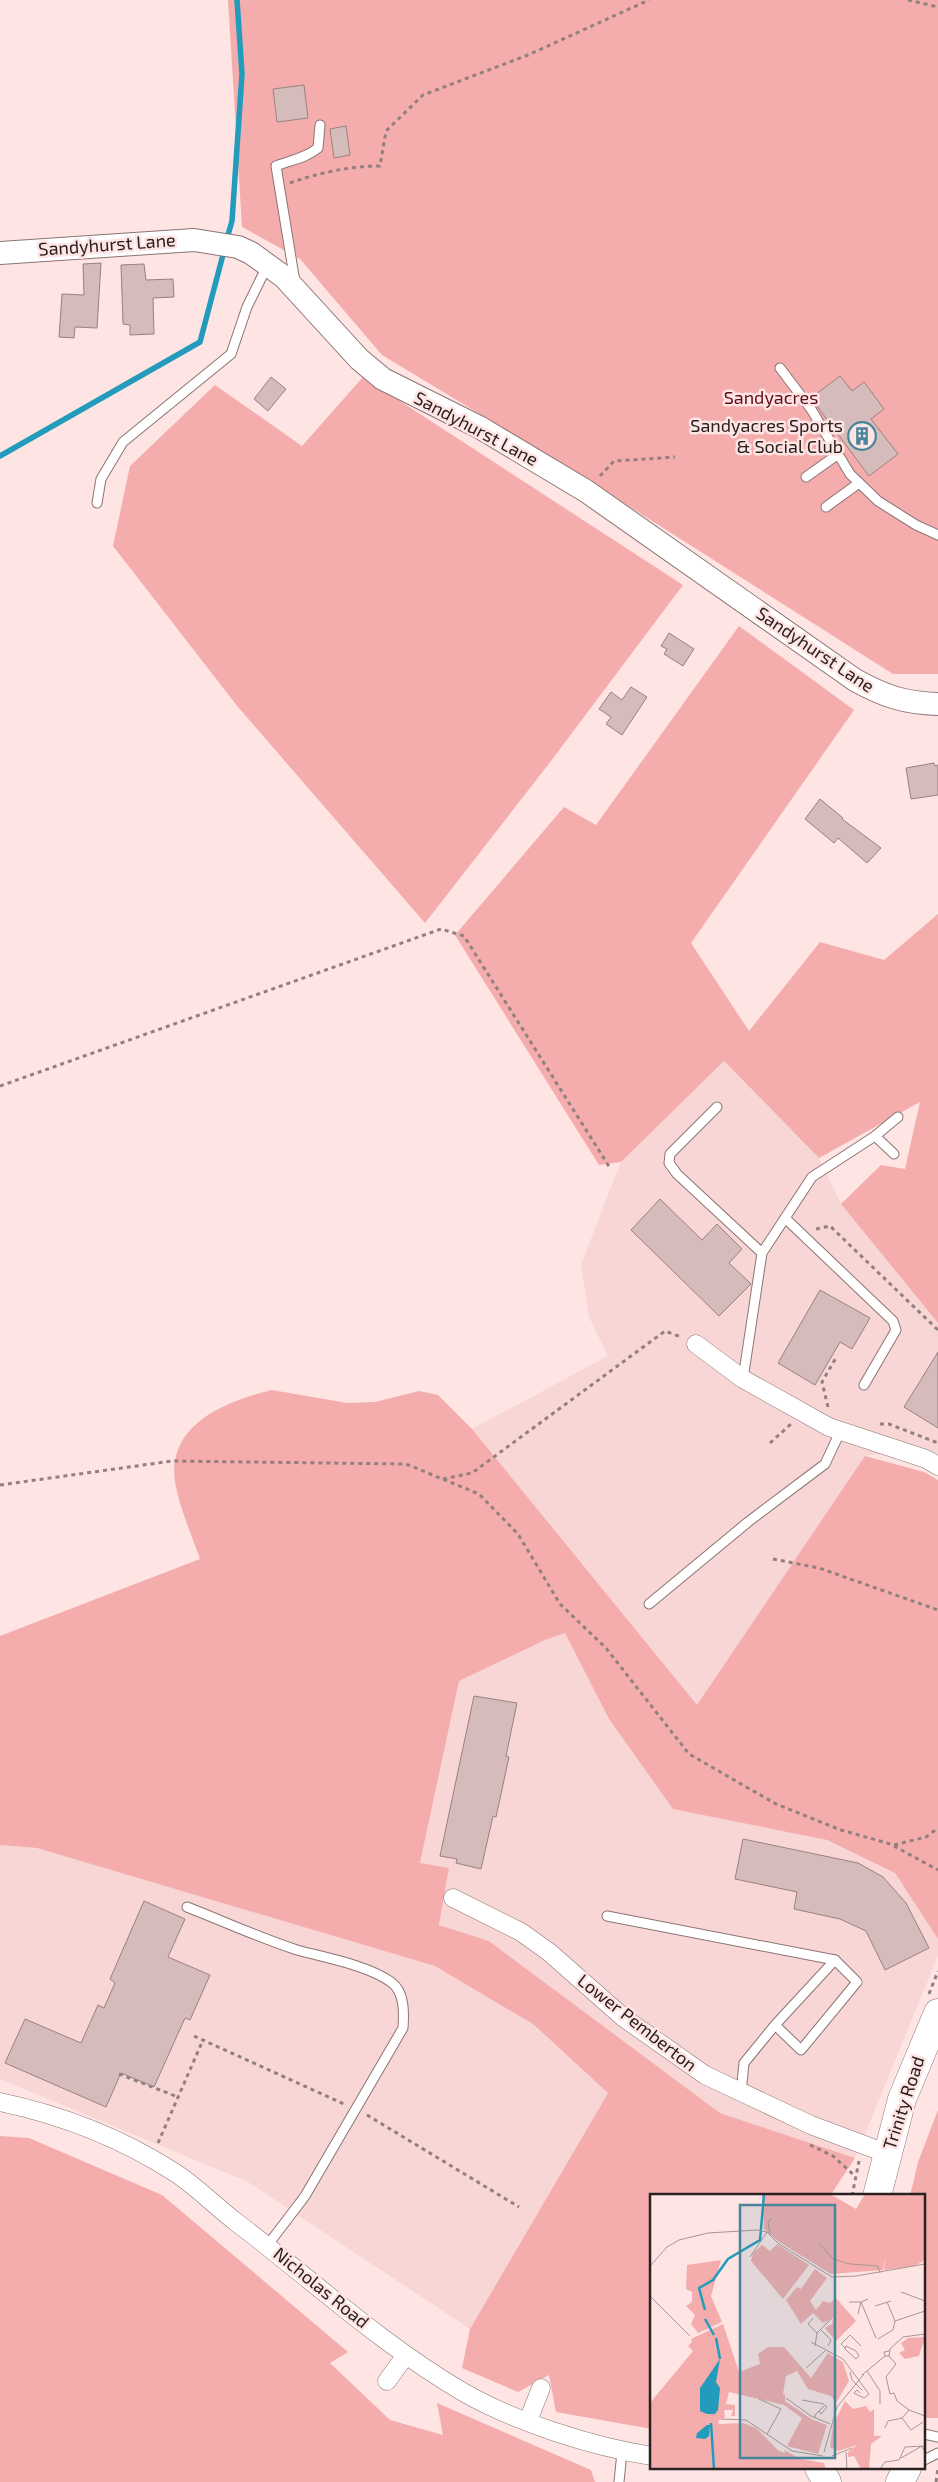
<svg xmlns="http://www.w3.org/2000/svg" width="938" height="2482" viewBox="0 0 938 2482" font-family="'Exo 2',sans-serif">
<rect width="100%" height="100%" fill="#fee4e3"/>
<!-- built -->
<g fill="#f8d6d5">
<path d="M724,1061L819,1158L841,1204L938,1323V1455L926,1449L865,1456L699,1708L472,1429L608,1356L589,1317L581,1265L604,1205L621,1162Z"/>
<path d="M565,1633L609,1719L673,1808L827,1840L895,1873L938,1939V1956L855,2158L720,2113L489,1941L439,1925L449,1869L420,1864L459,1681L545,1640Z"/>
<path d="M0,1845L37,1848L436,1966L533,2024L608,2093L470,2329L248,2182L0,2079Z"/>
</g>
<!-- green -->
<g fill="#f4adac" fill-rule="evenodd">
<path d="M228,0H938V674H893L564,465L382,355L300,259L242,227ZM304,85L308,118L277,122L273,89ZM346,126L350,155L334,158L330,129Z"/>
<path d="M363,377L683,585L551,761L425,923L238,707L113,546L130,466L215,385L302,446Z"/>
<path d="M739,626L854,710L691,943L749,1031L820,942L884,960L938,914V1323L841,1204L881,1165L905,1169L920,1102L819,1158L724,1061L621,1162L599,1165L455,935L564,807L596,825Z"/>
<path d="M272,1390L347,1403L375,1402L419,1391L438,1395L472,1429L697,1705L865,1456L924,1472L938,1480V1939L895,1873L827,1840L673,1809L609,1719L565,1633L545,1640L459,1681L420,1863L449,1868L439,1925L489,1941L720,2113L855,2158L830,2196H652V2429L556,2412L549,2375L518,2392L462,2368L470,2329L608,2093L533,2024L435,1966L37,1848L0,1845V1636L200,1559C192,1536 179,1506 175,1482C167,1424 226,1401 272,1390Z"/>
<path d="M938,2110V2418H926L924,2196H910L918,2162Z"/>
<path d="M0,2136L29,2138L162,2195L348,2352L330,2363L390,2420L443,2435L437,2403L591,2470L595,2482H0Z"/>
</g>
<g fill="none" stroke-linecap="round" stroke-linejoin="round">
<!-- stream -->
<g stroke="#229bbc" stroke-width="5.5">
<path d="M226,242L232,221L242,74L237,0"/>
<path d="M0,456L200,342L224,251"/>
</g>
</g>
<!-- building -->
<g fill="#d5bcbb" stroke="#998181">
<path d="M304,85L308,118L277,122L273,89Z"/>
<path d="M346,126L350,155L334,158L330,129Z"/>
<path d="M101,263L97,328L75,327L74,338L59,337L62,294L84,295L83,264Z"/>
<path d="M144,264L146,280L173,279L174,297L153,298L154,334L130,335V325L123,324L121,265Z"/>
<path d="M840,376L852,391L864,382L884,409L871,419L898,454L869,476L811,398Z"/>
<path d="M271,377L286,389L268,411L254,399Z"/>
<path d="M669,633L694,649L683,666L664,654L667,649L661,646Z"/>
<path d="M631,687L647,697L622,735L606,724L611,717L599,709L611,692L622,700Z"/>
<path d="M934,763L935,766L938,765V795L911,799L906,768Z"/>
<path d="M820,799L843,818L842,819L881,848L867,863L838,838L834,843L805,819Z"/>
<path d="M660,1199L702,1240L717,1224L742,1249L729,1263L751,1284L719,1316L631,1230Z"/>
<path d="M820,1290L870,1318L852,1349L840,1342L815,1385L778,1363Z"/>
<path d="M938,1352V1428L904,1407Z"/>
<path d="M474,1696L517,1703L506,1756L509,1757L496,1817L493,1816L481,1869L456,1863L457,1859L440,1856Z"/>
<path d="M743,1839L858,1863L883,1877L906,1903L929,1948L885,1970L866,1931L840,1919L794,1909L797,1892L735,1879Z"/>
<path d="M144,1901L185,1919L168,1957L210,1975L190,2020L185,2018L154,2087L121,2073L106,2107L5,2063L25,2019L81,2043L98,2005L104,2008L115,1983L110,1979Z"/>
</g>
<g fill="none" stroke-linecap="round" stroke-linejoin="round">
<defs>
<g id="service">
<path d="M295,282L276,166C291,160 306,158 318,148L320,125"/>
<path d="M780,368L811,409L850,474L878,501L916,525L938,535"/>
<path d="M806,477L837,455"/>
<path d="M97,503L101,479L123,442L231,354L247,307L267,266"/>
<path d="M826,507L859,483"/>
<path d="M717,1107L670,1154L669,1163L677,1174L762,1253"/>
<path d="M875,1136L894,1154"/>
<path d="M785,1218L893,1321L896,1330L864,1385"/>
<path d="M743,1379L762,1253L812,1177L875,1136L898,1117"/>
<path d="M649,1604L748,1522L825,1464L840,1432"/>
<path d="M187,1907C223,1921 260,1938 297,1950C326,1958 367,1965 391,1982C405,1992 404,2013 403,2028L305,2196L267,2246"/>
<path d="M607,1916L835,1960"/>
<path d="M741,2093L744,2063L775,2025L835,1960L857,1982L801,2050L775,2025"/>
<path d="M924,2434L938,2437"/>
<path d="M924,2460L938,2453"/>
<path d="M619,2482L622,2452"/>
</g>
<g id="minor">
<path d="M696,1344L743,1379L829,1427L926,1459L938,1466"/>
<path d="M453,1898L521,1932L549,1952L624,2018L705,2075L811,2125L888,2154"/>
<path d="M0,2102C62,2115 121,2138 174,2172C196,2186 215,2206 236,2222C311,2279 381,2344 463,2392C515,2422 593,2447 652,2456"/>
<path d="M387,2381L406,2355"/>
<path d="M528,2421L541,2388"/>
</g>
<path id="tertiary" d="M0,253L194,240L238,247L251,253L284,277L359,359L383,379L479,427L586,491L855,680C884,696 904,703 938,704"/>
<g id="primary">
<path d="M877,2196L902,2099L938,2013"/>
<path d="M819,2468L827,2482"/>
<path d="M900,2482L907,2468"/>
</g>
</defs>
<!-- service casing -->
<use href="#service" stroke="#8b7473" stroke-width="11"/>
<!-- minor casing -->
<use href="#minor" stroke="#8b7473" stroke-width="19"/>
<!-- tertiary casing -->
<use href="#tertiary" stroke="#8b7473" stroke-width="24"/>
<!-- primary casing -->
<use href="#primary" stroke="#8b7473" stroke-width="29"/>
<!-- path -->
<g stroke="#91807f" stroke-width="3" stroke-dasharray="4 4" stroke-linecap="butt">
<path d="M908,0L938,7"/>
<path d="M290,183C318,173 350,166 380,166L386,131L423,95L528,55L649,0"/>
<path d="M600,476L614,461L675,457"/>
<path d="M0,1086L441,929L464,936L610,1168"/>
<path d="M816,1229L830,1226L938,1330"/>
<path d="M828,1407L822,1382L837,1356"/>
<path d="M880,1424H889L938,1443"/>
<path d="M770,1443L791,1424"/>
<path d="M443,1479L472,1473L665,1331L681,1337"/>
<path d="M0,1485L172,1461L406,1464L479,1494L518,1534L560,1604L606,1648L689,1754L776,1804L841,1830L894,1845L926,1837L938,1828"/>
<path d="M773,1559L819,1568L938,1610"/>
<path d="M894,1846L938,1870"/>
<path d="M929,1994L938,1971"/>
<path d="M194,2036L344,2104"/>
<path d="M119,2074L178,2097"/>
<path d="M367,2115L519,2207"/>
<path d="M158,2143L203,2040"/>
<path d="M810,2145L833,2156L855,2176"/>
<path d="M852,2196L859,2161"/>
<path d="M936,2482L938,2467"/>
</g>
<!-- service -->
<use href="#service" stroke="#fff" stroke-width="9"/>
<!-- minor -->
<use href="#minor" stroke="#fff" stroke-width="18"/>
<!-- tertiary -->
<use href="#tertiary" stroke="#fff" stroke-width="22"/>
<!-- primary -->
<use href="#primary" stroke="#fff" stroke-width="28"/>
</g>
<!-- icons -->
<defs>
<symbol id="building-ring" viewBox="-11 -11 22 22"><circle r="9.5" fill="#fee4e3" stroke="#46859a" stroke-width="1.5"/><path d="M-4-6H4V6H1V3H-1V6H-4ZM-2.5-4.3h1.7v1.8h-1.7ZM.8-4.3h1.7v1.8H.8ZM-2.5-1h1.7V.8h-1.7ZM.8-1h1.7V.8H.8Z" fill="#46859a"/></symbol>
</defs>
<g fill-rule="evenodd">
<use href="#building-ring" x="846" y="420" width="32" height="32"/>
</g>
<g text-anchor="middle" stroke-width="5" stroke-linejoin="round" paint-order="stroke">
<!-- street labels -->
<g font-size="18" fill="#292020" stroke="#fee4e3">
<text transform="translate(107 245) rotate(-4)" y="6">Sandyhurst Lane</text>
<text transform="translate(476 429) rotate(28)" y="6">Sandyhurst Lane</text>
<text transform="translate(815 650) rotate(34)" y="6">Sandyhurst Lane</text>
<text transform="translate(637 2023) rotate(38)" y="6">Lower Pemberton</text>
<text transform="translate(904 2103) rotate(-72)" y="6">Trinity Road</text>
<text transform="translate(321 2288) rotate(39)" y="6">Nicholas Road</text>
</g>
<!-- park labels -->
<g font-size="18" fill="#5e0d19" stroke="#fee4e3">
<text x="771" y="404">Sandyacres</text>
</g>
<!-- poi labels -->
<g font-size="18" fill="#292020" stroke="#fee4e3" text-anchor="end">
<text x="843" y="432">Sandyacres Sports<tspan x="843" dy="21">&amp; Social Club</tspan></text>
</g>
</g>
<!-- overview -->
<g transform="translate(650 2194)">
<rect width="275" height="275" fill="#fee4e3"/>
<path d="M112,0H180L206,15L215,0H275V66L265,72L234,76L235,63L233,76L181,80L129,48L114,35ZM127,50L159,71L133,105L101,67L103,59L112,51L120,57ZM71,66L61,102L72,128L48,139L41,130L45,121L36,112L42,108V98L36,95L37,71ZM165,75L177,84L160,107L166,116L173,107L180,109L186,104L206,127L186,147L175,134L182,130L183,124L173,129L163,119L151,130L136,106L147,93L151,95ZM73,130L89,178L110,170L108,160L118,153H134L161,184L178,159L193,168L199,187L186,209L181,202L158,195L147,177L136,182L133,200L135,201V207L163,226L177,231L168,260L137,252L152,224L134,211L79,198L76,210L85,211V222H81L83,216H74L75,223L68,227L69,230L93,229L106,234L129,257L135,259L134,256L151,265L174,269L176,275H0V209L43,157L38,152L42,148L41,145ZM275,143L269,162L255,165L249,159L255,156L251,149L258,144ZM195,207L203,215L216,212L220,218L224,215V242H232L221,250L219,275H211L204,262L198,263V258L207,251L188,257L180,253L183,231Z" fill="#f4adac"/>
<path d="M70,165L66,188L70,194L68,216L65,220H57L50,217V194ZM57,231H60L59,242L55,245L46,244L47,239Z" fill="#229bbc"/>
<path fill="none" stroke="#229bbc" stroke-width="2.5" d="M55,116L49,94L63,86L78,65L110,46L114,0M55,125L64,141M66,144L70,165M61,229L64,275"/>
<path fill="none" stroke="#a99695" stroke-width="1" d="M120,40L118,28L122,24M169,49L183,65L200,70L228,72L230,79M100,63L117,38M0,72L17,53L29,46L58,39L107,36L117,38L129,50L182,83L206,82L275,70M251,98L275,107M0,102L40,142M199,108H211L226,144M237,108L245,127M225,112L241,107M208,120L211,108L218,105M163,124L158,130L167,139M170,135L181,146L178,152M228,145L243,136L245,127L275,117M161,148L193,165L219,200L214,204L204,199L207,196L210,199M165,152L167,139L181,125M196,152L206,157L209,162L206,165L195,155ZM195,154L191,150L200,141L211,152M239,157L234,158L235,162H239L240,155L253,143L275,140M239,162L246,170L236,183L240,200M156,174L175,157M217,177L230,197V210M200,178L202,186L212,196M212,181L235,162M240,200L244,199L247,207L259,216L275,222M136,204L161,222L180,230M109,205L131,215L117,240M152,206L174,210M165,224V221L175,211L177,213L171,220L169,217M252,224L261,236L273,228M71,225L96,226L142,257L173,262M235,234L238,227L252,224L259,216M174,258L187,213L214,180M196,258L197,275M182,262L202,254M251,264L272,252L275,258M230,275L235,268L249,266L255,253L275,252"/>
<path fill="#46859a" fill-opacity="0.15" stroke="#46859a" stroke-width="2.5" d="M90,11H185V264H90Z"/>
<rect width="275" height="275" fill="none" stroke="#292020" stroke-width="2.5"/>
</g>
</svg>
